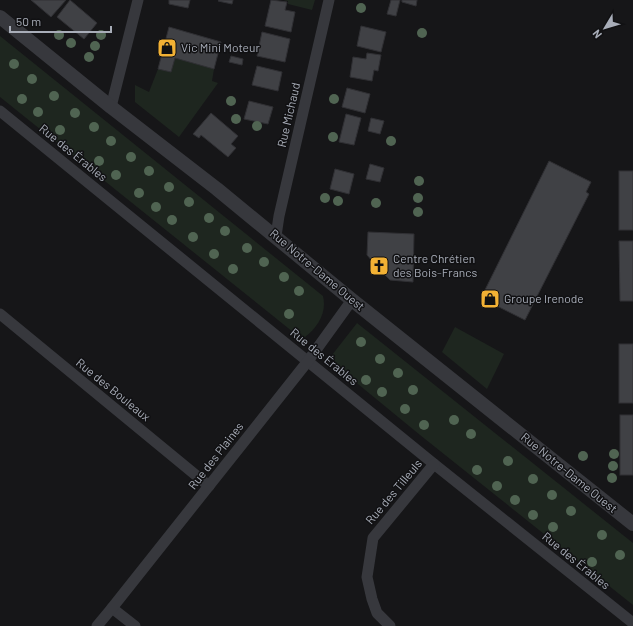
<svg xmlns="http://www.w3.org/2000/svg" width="633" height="626" viewBox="0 0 633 626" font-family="Barlow,sans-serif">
<rect width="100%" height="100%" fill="#161618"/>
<!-- green -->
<g fill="#1e261f">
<path d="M283,0H315L312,10L288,4V1Z"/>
<path d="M0,36L323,296C327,313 318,327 305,337L298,336L0,97Z"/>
<path d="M175,58L214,69L212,81L218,83L179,137L135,102V85L149,92L158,69L171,72Z"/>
<path d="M357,323L633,543V605L420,435L336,366L332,359V355Z"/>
<path d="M455,327L504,354L487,389L442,352Z"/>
</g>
<!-- building -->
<g fill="#404145" stroke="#303034">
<path d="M31,0H66L51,17Z"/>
<path d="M70,0L97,23L84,39L57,17Z"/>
<path d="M169,0H190L188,8L169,4Z"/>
<path d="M219,0H233L232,4L218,1Z"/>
<path d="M271,0L287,2L285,10L295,12L291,32L265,26Z"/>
<path d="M391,0H400L396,16L387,14Z"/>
<path d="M402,0H417L416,6L402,2Z"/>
<path d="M361,26L386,32L381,52L357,46Z"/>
<path d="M169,27L221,42L214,69L175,58L171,72L158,69Z"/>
<path d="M262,32L290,39L285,62L257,56Z"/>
<path d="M367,53L381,55L378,71L374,70L372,81L350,77L353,57L366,59Z"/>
<path d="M231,56L243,59L242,65L229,62Z"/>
<path d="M257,66L282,72L278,91L252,85Z"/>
<path d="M347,88L370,94L365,113L342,107Z"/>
<path d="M249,101L273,107L268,124L244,119Z"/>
<path d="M211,113L238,136L231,144L236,148L228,157L201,135L199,138L193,134Z"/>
<path d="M346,114L361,118L354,145L339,142Z"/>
<path d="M371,118L384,121L380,134L368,131Z"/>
<path d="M549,161L591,182L586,192L589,194L525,320L481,298Z"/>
<path d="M370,164L384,168L380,182L366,179Z"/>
<path d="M335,169L354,174L349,194L330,189Z"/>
<rect x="619" y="171" width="14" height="59"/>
<path d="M368,232L414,234L413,282L390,280L383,273H372L373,262L367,255Z"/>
<path d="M619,241H633V301H620Z"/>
<rect x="619" y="344" width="14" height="59"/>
<rect x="620" y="415" width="13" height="60"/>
</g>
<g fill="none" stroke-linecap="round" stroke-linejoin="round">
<!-- minor -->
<g stroke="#37383d" stroke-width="11">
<path d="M111,107L138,0"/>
<path d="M0,111L434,464L633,623"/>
<path d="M276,236L279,216L329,0"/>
<path d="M0,314L209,486"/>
<path d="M112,608L135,626"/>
<path d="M97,626L112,608L308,361L352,300"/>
<path d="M390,626L377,613L372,599L367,577L373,538L434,464"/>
</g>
<!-- tertiary -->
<path stroke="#37383d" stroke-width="14" d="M0,17L111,107L217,189L352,300L633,524"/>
</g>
<!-- trees -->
<g fill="#506452">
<circle cx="361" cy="8" r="5"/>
<circle cx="422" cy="33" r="5"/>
<circle cx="59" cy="35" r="5"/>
<circle cx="101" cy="35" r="5"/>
<circle cx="71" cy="43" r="5"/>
<circle cx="95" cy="46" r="5"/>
<circle cx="89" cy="57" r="5"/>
<circle cx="14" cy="64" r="5"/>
<circle cx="32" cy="79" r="5"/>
<circle cx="54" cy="96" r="5"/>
<circle cx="22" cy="99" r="5"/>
<circle cx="334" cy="99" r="5"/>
<circle cx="231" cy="101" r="5"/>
<circle cx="38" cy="112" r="5"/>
<circle cx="75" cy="113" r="5"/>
<circle cx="236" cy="119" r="5"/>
<circle cx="257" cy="126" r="5"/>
<circle cx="94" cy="127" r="5"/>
<circle cx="60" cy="130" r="5"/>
<circle cx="333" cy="137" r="5"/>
<circle cx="111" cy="141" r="5"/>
<circle cx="391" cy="141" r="5"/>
<circle cx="131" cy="157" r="5"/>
<circle cx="99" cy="161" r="5"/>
<circle cx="149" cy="171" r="5"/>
<circle cx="116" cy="175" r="5"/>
<circle cx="419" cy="181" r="5"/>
<circle cx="169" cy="187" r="5"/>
<circle cx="139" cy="193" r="5"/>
<circle cx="325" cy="198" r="5"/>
<circle cx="418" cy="198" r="5"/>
<circle cx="338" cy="201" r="5"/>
<circle cx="189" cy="202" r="5"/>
<circle cx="376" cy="203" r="5"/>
<circle cx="156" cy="207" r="5"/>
<circle cx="418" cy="212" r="5"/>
<circle cx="209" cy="218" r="5"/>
<circle cx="172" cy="220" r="5"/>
<circle cx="225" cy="231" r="5"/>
<circle cx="193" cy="237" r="5"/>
<circle cx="247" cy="248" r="5"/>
<circle cx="214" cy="254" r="5"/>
<circle cx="264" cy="262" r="5"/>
<circle cx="233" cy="269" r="5"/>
<circle cx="284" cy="277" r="5"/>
<circle cx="299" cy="291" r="5"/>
<circle cx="289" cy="314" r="5"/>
<circle cx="361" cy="342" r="5"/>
<circle cx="380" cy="359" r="5"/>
<circle cx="398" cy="373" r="5"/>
<circle cx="366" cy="380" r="5"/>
<circle cx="413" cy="390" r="5"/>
<circle cx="382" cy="392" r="5"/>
<circle cx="405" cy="409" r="5"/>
<circle cx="454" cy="420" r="5"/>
<circle cx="424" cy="425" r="5"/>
<circle cx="471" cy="434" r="5"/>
<circle cx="614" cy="454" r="5"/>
<circle cx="583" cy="456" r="5"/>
<circle cx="508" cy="461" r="5"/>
<circle cx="613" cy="466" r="5"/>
<circle cx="477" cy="470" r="5"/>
<circle cx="612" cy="478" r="5"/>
<circle cx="533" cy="479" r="5"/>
<circle cx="497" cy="486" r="5"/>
<circle cx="552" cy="495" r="5"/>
<circle cx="515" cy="500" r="5"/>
<circle cx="571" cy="511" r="5"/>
<circle cx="533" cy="515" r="5"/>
<circle cx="553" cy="527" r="5"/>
<circle cx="602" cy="535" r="5"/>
<circle cx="620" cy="555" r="5"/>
<circle cx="592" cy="562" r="5"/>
</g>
<!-- icons -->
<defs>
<symbol id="shop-square" viewBox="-11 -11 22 22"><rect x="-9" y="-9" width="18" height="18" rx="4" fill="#f2b134" stroke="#111113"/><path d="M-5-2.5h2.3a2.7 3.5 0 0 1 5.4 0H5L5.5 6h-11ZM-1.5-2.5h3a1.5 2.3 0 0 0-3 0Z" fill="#111"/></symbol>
<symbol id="church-square" viewBox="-11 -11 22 22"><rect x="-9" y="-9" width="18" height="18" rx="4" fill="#f2b134" stroke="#111113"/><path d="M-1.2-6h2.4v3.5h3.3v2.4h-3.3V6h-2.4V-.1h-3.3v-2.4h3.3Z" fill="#111"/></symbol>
</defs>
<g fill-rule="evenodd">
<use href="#shop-square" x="156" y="37" width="22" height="22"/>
<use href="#church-square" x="368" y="255" width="22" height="22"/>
<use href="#shop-square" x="479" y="288" width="22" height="22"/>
</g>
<g text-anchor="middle" stroke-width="3" stroke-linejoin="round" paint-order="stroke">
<!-- poi labels -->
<g font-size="12" fill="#a8adb8" stroke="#111113" text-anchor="start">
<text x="181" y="52">Vic Mini Moteur</text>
<text x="393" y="263">Centre Chrétien<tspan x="393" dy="14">des Bois-Francs</tspan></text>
<text x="504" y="303">Groupe Irenode</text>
</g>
<!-- street labels -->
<g font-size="12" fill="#a8adb8" stroke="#111113">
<text transform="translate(289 115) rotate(-77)" y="4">Rue Michaud</text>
<text transform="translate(73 153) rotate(39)" y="4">Rue des Érables</text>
<text transform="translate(317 270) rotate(40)" y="4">Rue Notre-Dame Ouest</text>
<text transform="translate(324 357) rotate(39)" y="4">Rue des Érables</text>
<text transform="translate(113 390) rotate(39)" y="4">Rue des Bouleaux</text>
<text transform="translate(216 456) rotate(-52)" y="4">Rue des Plaines</text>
<text transform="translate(569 473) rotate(39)" y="4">Rue Notre-Dame Ouest</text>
<text transform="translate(394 492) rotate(-50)" y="4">Rue des Tilleuls</text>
<text transform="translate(576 561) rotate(39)" y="4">Rue des Érables</text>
</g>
</g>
<!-- north arrow -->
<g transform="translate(605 28) rotate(232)" stroke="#111113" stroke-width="3" paint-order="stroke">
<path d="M0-3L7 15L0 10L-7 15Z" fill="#a8adb8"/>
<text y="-6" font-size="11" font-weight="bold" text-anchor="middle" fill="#a8adb8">N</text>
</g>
<!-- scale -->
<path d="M10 26v6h101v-6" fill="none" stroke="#a8adb8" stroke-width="2"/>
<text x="16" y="26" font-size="12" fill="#a8adb8" stroke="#111113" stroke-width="3" paint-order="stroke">50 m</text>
</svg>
